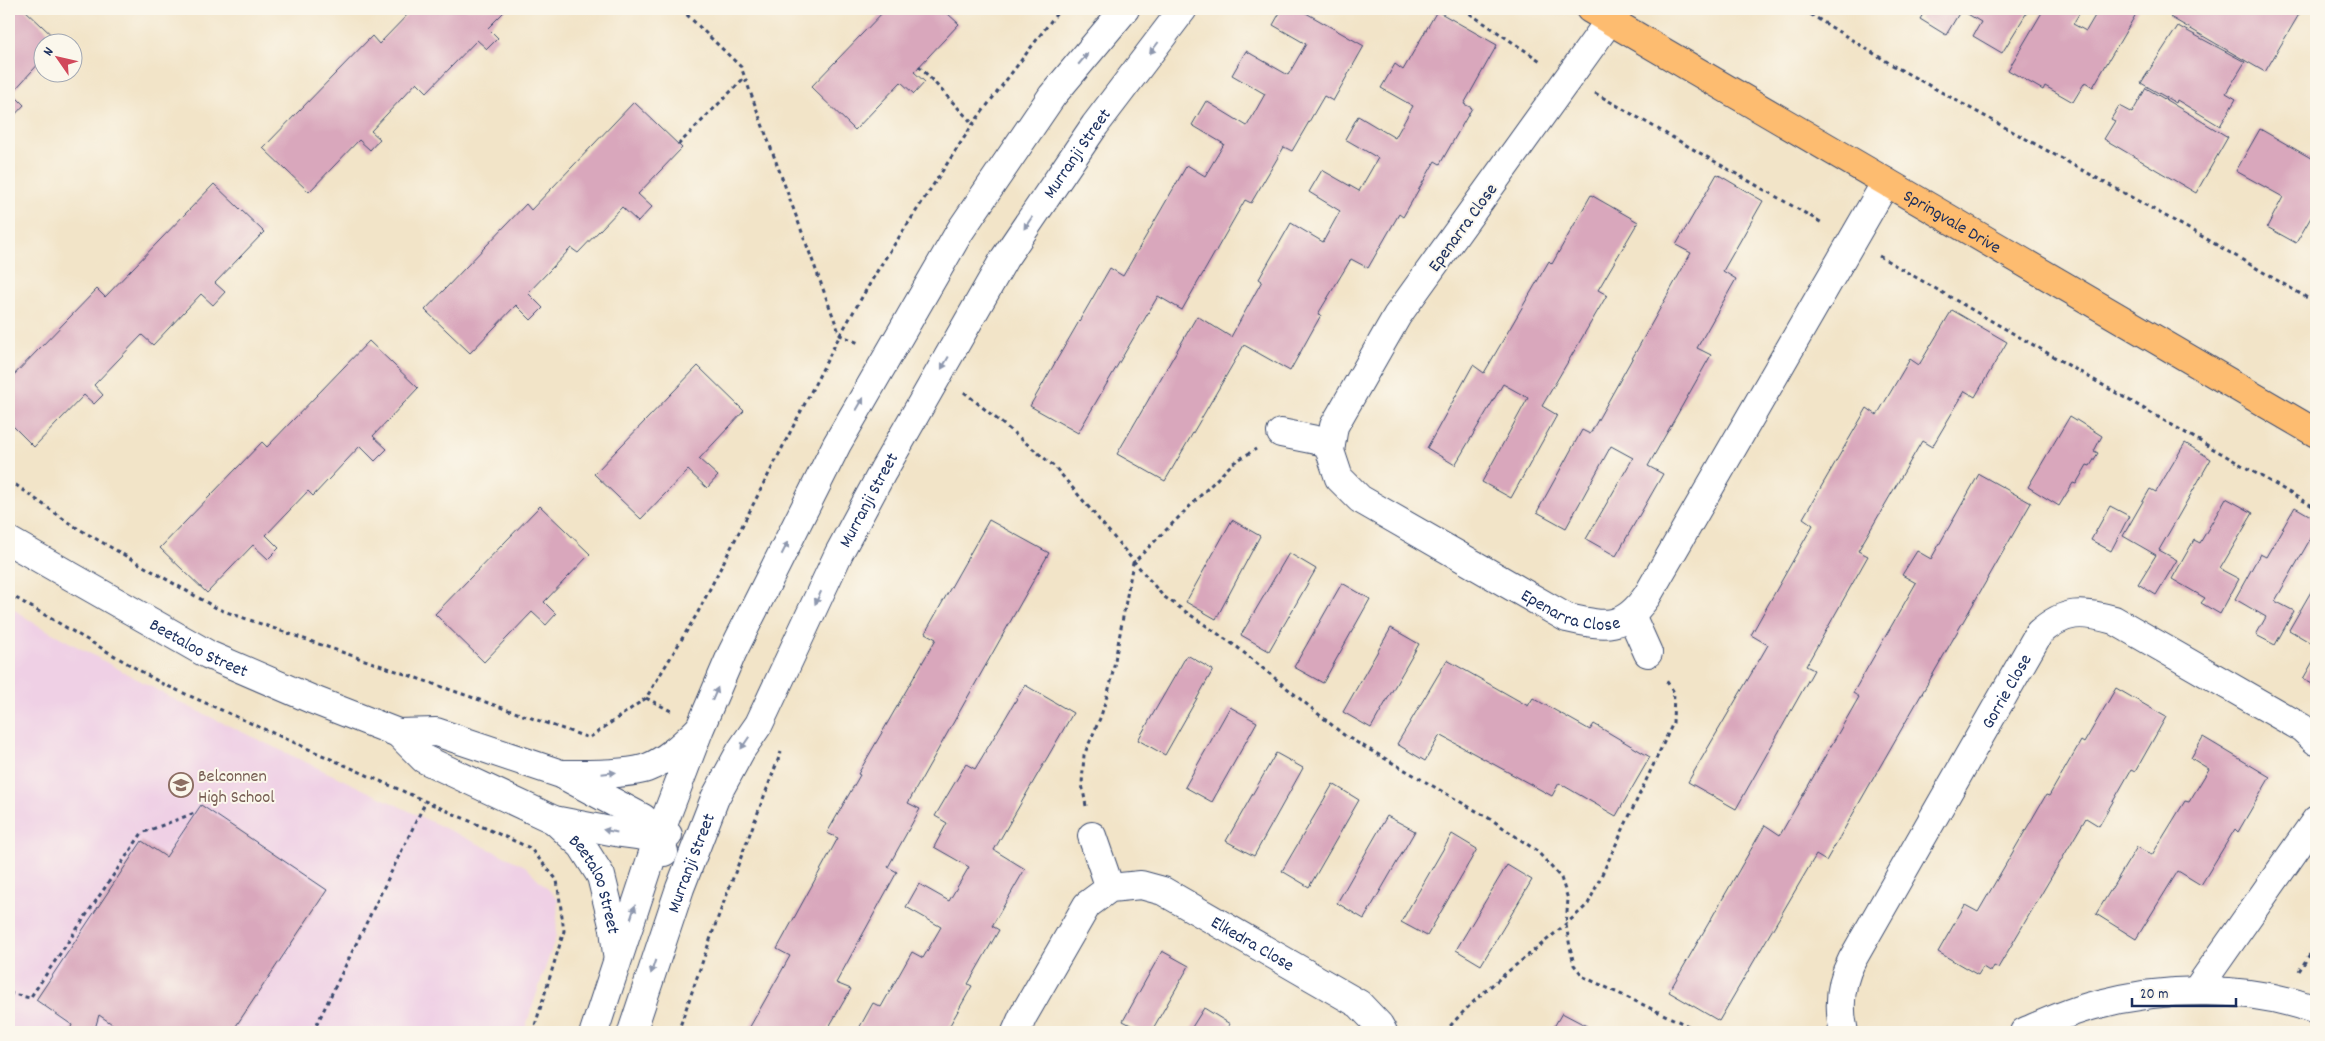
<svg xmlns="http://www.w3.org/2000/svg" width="2325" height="1041" viewBox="0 0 2325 1041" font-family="Dekko,sans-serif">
<rect width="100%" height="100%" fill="#fbf7ec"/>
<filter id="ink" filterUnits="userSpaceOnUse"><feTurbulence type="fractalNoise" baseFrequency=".02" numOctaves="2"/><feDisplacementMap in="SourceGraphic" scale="10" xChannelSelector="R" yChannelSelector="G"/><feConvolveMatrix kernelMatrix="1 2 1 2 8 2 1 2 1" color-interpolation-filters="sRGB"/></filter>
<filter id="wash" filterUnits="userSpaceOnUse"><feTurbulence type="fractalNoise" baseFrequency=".0096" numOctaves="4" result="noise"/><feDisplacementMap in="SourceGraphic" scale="20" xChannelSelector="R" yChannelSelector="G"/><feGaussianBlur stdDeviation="1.12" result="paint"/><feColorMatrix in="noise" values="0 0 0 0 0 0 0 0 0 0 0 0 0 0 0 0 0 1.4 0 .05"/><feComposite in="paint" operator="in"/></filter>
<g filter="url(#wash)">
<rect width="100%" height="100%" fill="#f2e4c8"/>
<!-- built -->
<path fill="#efd0e5" d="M9,606L34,623L181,703L525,866L558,899L556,936L524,1032H9Z"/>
<g id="blocks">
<!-- building -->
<g fill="#d9a7bc">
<path d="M9,9H24L59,42H42V60L12,93L24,105L12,118L9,115Z"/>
<path d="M413,9H507L488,28L498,38L487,49L477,40L427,92L417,82L371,131L380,139L370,150L359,140L309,192L263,148L372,36L379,44Z"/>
<path d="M886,9H951L947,13L959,24L914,72L925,82L914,94L901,82L855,130L811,87Z"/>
<path d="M1282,9H1299L1364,46L1333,101L1324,96L1292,151L1284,147L1251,203L1245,200L1182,310L1158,296L1078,433L1030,406L1110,268L1123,276L1187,165L1205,176L1224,144L1192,125L1206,101L1247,126L1265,94L1232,75L1246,51L1288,75L1306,44L1273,25Z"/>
<path d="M1926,9H2029L2002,53L1973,36L1981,22L1961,10L1946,35L1920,19Z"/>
<path d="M2044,9H2082L2073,24L2086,31L2099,9H2139L2093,87L2085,82L2073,102L2045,86L2043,90L2008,70Z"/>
<path d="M2175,9H2296L2301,11L2265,72L2170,17Z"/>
<path d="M1437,11L1497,45L1464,104L1472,108L1440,164L1435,161L1403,217L1399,214L1368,268L1351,259L1318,314L1321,315L1290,371L1244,345L1165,481L1117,454L1197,316L1231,337L1262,281L1259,279L1291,223L1323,242L1340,211L1309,192L1322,170L1359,191L1378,158L1345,139L1358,116L1395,138L1413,106L1381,88L1395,64L1403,70Z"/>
<path d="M2178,26L2245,62L2226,93L2236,99L2220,126L2177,100L2176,103L2141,83Z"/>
<path d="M2146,88L2228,137L2196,193L2104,139L2115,121L2111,119L2119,106L2132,113Z"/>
<path d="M634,102L682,148L638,194L652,207L638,222L622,207L578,253L571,248L528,293L543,308L531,320L516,305L470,353L425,310L526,204L531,210Z"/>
<path d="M2260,129L2316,161V216L2313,214L2296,243L2267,227L2283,197L2236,171Z"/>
<path d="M1717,174L1763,201L1723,271L1736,279L1697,348L1711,355L1648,466L1663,474L1616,556L1586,539L1633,458L1611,446L1566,528L1537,512L1582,430L1590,434L1691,253L1676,245Z"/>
<path d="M214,184L264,232L215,283L225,292L213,305L201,294L153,345L142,335L94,385L103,395L94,404L84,395L34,447L9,422V380L97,289L105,297Z"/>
<path d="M1591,195L1638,222L1598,290L1607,295L1542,406L1557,415L1511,498L1482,482L1528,398L1503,384L1455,465L1427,448L1473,365L1484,373L1549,261L1552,264Z"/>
<path d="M1952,310L2007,342L1975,397L1965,391L1932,447L1922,441L1858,551L1868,556L1806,666L1814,670L1736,809L1688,782L1768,645L1751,635L1813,525L1803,518L1867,408L1877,415L1910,359L1919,365Z"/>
<path d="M369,341L418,388L373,436L387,449L375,461L360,446L313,496L308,491L266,535L279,548L268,559L253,545L207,593L160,548L262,442L267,447Z"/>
<path d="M698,366L744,411L699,459L718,476L707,488L688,470L641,519L594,474Z"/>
<path d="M2070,416L2102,436L2094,451L2098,453L2090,466L2087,465L2076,484L2073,483L2059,506L2028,487Z"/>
<path d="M2185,443L2211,459L2159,550L2177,560L2156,595L2138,584L2156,555L2123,536L2150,489L2156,492Z"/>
<path d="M1979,474L2031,503L1826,861L1816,855L1719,1021L1669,992L1765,825L1780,835L1859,697L1853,693L1916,583L1902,575L1917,551L1931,559Z"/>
<path d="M2226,498L2253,513L2220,569L2239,579L2220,614L2201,603L2205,598L2172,579L2194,540L2200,543Z"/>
<path d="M540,506L590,554L544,602L556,614L546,625L532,612L484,662L435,614Z"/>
<path d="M2110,506L2129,516L2111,551L2091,540Z"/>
<path d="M2295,507L2316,519V529L2275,601L2294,611L2275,645L2256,635L2266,617L2235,599L2260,554L2266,557Z"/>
<path d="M989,520L1049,553L908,803L920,809L888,867L897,872L836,983L851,989L826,1032H747L790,956L777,949L838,838L827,833L860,775L858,774L936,639L925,633Z"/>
<path d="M1232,520L1260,536L1216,619L1186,602Z"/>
<path d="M1289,553L1316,569L1269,651L1241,635Z"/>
<path d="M1342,583L1370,599L1323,683L1294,667Z"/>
<path d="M2316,583V646L2289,630Z"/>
<path d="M1391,628L1419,644L1371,728L1343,712Z"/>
<path d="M1187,655L1213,670L1165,755L1138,740Z"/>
<path d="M2316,656V686L2303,679Z"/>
<path d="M1447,660L1528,706L1533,698L1590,730L1594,724L1650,757L1616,816L1559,783L1552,796L1440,735L1425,761L1397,744Z"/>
<path d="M1025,685L1073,713L994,850L1025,869L992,926L999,930L968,984L972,986L946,1032H857L873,1003L881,1007L912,952L923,958L941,927L906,907L919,884L949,901L969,867L934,847L947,823L935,816L966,764L975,769Z"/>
<path d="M2116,688L2166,717L2135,772L2131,770L2099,826L2086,818L1998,968L1994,966L1991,972L1983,967L1978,975L1938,952L1965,905L1978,912L2046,795L2049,796L2081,741L2084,743Z"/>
<path d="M1230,707L1257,722L1212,802L1185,787Z"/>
<path d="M2203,737L2270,777L2238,832L2235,829L2201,885L2178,871L2136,939L2096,914L2137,847L2152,855L2185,801L2189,802L2209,769L2191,758Z"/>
<path d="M1276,753L1303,768L1254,856L1226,841Z"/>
<path d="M1333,784L1359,800L1309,887L1282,871Z"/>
<path d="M201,805L327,890L232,1032H124L99,1015L94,1032H69L72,1025L36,1000L142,841L166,857Z"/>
<path d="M1387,816L1415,831L1364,919L1337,903Z"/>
<path d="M1452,834L1477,849L1427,936L1401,922Z"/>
<path d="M1507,865L1532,880L1481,965L1456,950Z"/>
<path d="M1162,951L1189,966L1151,1032H1144L1123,1021Z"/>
<path d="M1204,1008L1230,1024L1225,1032H1189Z"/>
<path d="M1562,1013L1598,1032H1551Z"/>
</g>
</g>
</g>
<g filter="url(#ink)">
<use href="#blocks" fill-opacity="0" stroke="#3b4a6e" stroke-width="1"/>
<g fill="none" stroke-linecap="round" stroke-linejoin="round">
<defs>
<g id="minor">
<path id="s1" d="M1610,20L1397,316L1334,426L1330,451L1339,478L1360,499L1567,618C1605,626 1622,631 1647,596L1886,182"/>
<path d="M1281,433L1331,443"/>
<path id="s2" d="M9,541L209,655L311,699L398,733L436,732L561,774L643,818L658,838L664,852"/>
<path d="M1631,615L1648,653"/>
<path d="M398,733L424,759L554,820L621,833L658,838L668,835"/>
<path d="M565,774C585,774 631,775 649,767C668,759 683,744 698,730"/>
<path id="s3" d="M554,820L582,846L601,876L614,929L617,954"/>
<path d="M1092,836L1110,888"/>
<path d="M2196,991L2316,820"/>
<path d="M594,1032L658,838L700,728L732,653L837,444L960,231L1052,96L1125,9"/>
<path id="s4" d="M632,1032L680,888L715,798L741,750L759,724L839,553L883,471L1004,259L1095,125L1183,9"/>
<path id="s5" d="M1016,1032L1023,1016L1087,905L1110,888L1141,885L1163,891L1359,1004L1379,1025L1383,1032"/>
<path id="s6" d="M1844,1032C1838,1007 1840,983 1852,960L2039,633C2065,610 2082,611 2114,620L2302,728L2316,741"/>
<path d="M2024,1032C2047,1022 2070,1011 2095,1005C2166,986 2247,985 2316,1010"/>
</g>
<g id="major">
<path id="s7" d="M1590,9L2316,433"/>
</g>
</defs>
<!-- minor casing -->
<use href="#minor" stroke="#3b4a6e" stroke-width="30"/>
<!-- major casing -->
<use href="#major" stroke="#3b4a6e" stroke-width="30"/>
<!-- path -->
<g stroke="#3b4a6e" stroke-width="3" stroke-dasharray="4 4" stroke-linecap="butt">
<path d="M681,9L741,67L840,335L859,343"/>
<path d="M1463,9L1542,62"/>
<path d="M1771,9L1807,12L1894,66L2198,234L2316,303"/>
<path d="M919,66L973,124"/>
<path d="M1595,93L1824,224"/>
<path d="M678,145L744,78"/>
<path d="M1879,256L2316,508"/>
<path d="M964,392L1055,467L1163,596L1237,647L1344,735L1492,820L1537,851L1561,878L1568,899L1566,925L1570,947L1574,965L1584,977L1701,1032"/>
<path d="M9,480L72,525L218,609L589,738L646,698L697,614L840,335L879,268L973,124L1060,9"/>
<path d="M9,594L161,683L530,848L557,880L564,931L533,1032"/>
<path d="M646,698L671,711"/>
<path d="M1086,806L1082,784L1084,755L1101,716L1111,682L1133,563L1233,463L1256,449"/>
<path d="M2299,971L2316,945"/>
<path d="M9,993L30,998L142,833L197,812"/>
<path d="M313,1032L426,801"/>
<path d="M678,1032L717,920L781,752"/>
<path d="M1445,1032C1486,983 1542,948 1588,904L1673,723L1674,692L1665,679"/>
</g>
<!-- minor -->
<use href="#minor" stroke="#fff" stroke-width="28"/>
<!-- major -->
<use href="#major" stroke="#fdbc70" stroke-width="28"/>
</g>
<!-- one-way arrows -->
<defs><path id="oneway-solid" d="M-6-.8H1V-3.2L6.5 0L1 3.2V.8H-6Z" transform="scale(1.25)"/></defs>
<g fill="#8d97ae">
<use href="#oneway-solid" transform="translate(1154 48) rotate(127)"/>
<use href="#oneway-solid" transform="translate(1083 59) rotate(-50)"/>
<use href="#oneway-solid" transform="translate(1028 223) rotate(124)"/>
<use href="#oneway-solid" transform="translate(945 363) rotate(120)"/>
<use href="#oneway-solid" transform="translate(860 404) rotate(-60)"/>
<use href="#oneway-solid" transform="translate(785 548) rotate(-63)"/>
<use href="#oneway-solid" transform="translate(818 598) rotate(115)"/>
<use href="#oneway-solid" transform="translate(715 694) rotate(-67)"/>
<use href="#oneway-solid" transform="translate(745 743) rotate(124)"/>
<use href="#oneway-solid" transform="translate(609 773) rotate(-6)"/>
<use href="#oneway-solid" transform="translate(610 831) rotate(-169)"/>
<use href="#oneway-solid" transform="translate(633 912) rotate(-72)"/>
<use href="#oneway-solid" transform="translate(653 967) rotate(108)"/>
</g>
</g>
<!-- icons -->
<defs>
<symbol id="school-ring" viewBox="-11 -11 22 22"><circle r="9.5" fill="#fbf7ec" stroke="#8d6e63" stroke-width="1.5"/><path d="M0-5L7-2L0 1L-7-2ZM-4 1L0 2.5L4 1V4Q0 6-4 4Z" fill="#8d6e63"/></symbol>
</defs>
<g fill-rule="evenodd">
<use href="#school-ring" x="167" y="771" width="28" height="28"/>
</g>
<g text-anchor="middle" stroke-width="4" stroke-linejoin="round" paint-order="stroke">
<!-- street labels -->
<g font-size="18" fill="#1b2f5e" stroke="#fbf7ec">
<text dy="6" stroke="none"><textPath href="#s4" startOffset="989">Murranji Street</textPath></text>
<text dy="6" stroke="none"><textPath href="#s7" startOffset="420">Springvale Drive</textPath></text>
<text transform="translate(1462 227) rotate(-54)" y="6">Epenarra Close</text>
<text dy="6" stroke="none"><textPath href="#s4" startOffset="584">Murranji Street</textPath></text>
<text dy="6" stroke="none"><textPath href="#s1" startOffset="815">Epenarra Close</textPath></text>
<text dy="6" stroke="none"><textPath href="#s2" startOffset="218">Beetaloo Street</textPath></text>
<text dy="6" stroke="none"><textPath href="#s6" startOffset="384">Gorrie Close</textPath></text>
<text dy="6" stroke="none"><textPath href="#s4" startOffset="179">Murranji Street</textPath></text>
<text dy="6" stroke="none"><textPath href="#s3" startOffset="79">Beetaloo Street</textPath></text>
<text dy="6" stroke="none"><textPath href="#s5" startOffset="332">Elkedra Close</textPath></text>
</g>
<!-- education labels -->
<g font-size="18" fill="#785e54" stroke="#fbf7ec" text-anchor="start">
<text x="198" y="781">Belconnen<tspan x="198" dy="21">High School</tspan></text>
</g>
</g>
<!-- margin -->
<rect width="2325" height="1041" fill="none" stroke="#fbf7ec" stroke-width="30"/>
<!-- north arrow -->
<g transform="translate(58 58) rotate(304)"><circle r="24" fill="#fbf7ec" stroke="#a1a7b3"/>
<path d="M0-4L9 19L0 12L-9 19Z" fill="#d1495b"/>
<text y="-8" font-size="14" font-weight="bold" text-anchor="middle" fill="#1b2f5e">N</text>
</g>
<!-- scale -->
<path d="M2132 998v8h104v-8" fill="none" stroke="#1b2f5e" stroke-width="2.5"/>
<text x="2140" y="998" font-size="15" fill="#1b2f5e" stroke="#fbf7ec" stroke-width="4" paint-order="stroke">20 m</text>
</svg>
